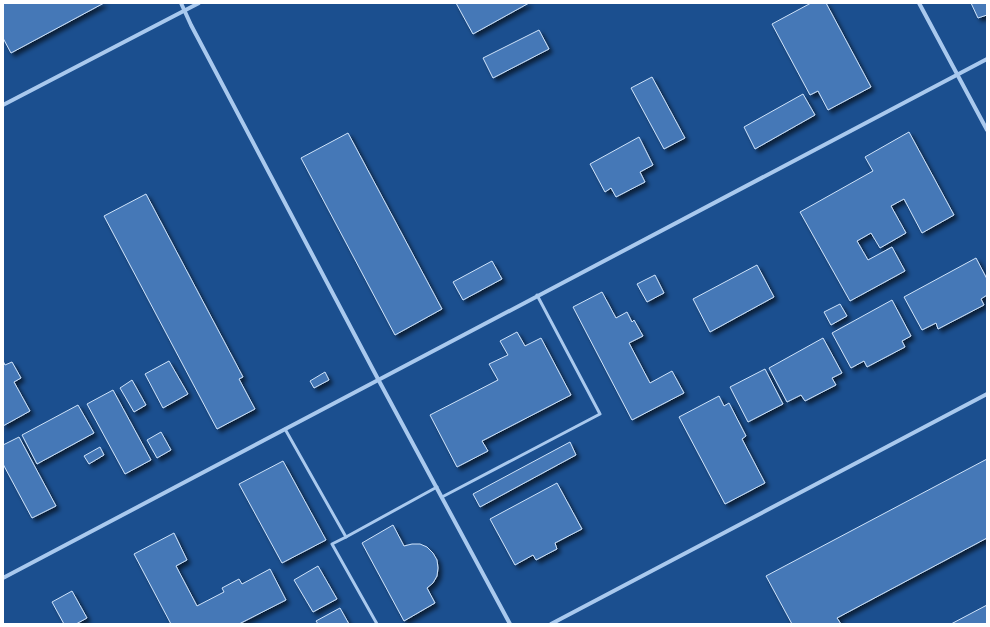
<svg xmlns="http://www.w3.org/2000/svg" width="990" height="627" viewBox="0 0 990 627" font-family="Roboto,sans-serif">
<defs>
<filter id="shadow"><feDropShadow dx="3.5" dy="3.5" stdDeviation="2" flood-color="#0009"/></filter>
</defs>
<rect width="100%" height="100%" fill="#1b4f8f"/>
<!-- building -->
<g fill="#4478b7" stroke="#cfe3fa" filter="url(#shadow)">
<path d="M3,3H104L11,53L3,38Z"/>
<path d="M456,3H529L473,34Z"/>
<path d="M811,3H826L871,87L828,110L818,91L810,95L772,24Z"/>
<path d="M971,3H987V15L978,18Z"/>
<path d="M539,30L549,49L493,78L483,58Z"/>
<path d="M652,77L685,138L664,149L631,88Z"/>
<path d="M803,94L815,115L755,149L744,127Z"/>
<path d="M909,132L954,215L922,233L904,199L891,206L906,233L880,248L871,233L857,241L868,260L892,247L905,271L850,301L800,212L873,171L865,157Z"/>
<path d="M348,133L442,309L395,335L301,158Z"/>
<path d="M639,137L653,165L640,172L645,182L616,197L611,188L605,192L590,164Z"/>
<path d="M146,194L243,377L239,379L255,409L217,429L104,216Z"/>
<path d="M976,258L987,279V295L981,299L984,305L938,329L936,323L922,330L904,297Z"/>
<path d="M492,261L502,279L463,300L453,282Z"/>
<path d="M757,265L774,297L710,332L693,299Z"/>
<path d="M655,275L664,293L647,302L637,284Z"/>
<path d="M602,292L616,318L627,312L632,322L634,320L643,336L629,343L650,383L672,371L684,393L632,420L573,307Z"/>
<path d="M892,300L911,336L902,341L905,347L867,367L864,361L851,368L832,333Z"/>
<path d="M840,304L847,316L831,325L824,312Z"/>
<path d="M517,332L525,346L541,338L571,395L482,441L488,451L457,467L430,415L498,380L489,364L508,355L500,341Z"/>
<path d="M823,338L842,373L832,378L836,385L805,401L801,395L787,402L769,368Z"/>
<path d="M3,361L5,365L12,362L21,378L14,382L30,411L3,426Z"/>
<path d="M169,361L188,394L163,408L145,374Z"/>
<path d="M765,369L783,404L748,422L730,387Z"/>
<path d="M325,372L329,380L314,388L310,381Z"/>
<path d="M132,380L146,405L134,412L120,388Z"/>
<path d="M113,390L151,460L125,474L87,404Z"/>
<path d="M719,396L724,406L729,403L746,436L742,439L765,483L725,504L679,417Z"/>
<path d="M78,405L94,433L37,464L22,435Z"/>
<path d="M161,432L171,450L157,458L147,440Z"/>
<path d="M19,437L56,506L32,518L3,464V445Z"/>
<path d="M570,442L576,455L480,507L473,494Z"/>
<path d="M100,447L104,455L89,464L84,456Z"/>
<path d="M987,459V538L837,618L841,624H792L766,576Z"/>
<path d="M283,461L326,540L282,563L239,484Z"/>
<path d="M557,483L582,529L555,543L557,549L536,560L533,555L515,565L490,519Z"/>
<path d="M393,525L404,546L412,544H420L427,547L433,553L437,560L438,568L437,576L433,583L427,588L435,603L404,621L362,543Z"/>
<path d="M174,533L187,560L176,566L197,606L224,592L222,588L239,579L242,584L270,569L286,600L239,624H171L134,554Z"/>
<path d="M318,566L337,599L313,612L294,580Z"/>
<path d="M72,591L87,618L76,624H64L52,602Z"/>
<path d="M987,605V624H951Z"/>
<path d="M340,608L349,624H318L316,621Z"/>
</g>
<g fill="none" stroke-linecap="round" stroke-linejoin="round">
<!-- service -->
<g stroke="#a9c9ee" stroke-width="3">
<path d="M285,429L346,537L332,544L377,624"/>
<path d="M442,497L600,414L537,295"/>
<path d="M346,537L437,487"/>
</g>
<!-- minor -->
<g stroke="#a9c9ee" stroke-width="4">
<path d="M181,3L191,25L378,379L510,624"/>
<path d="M919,3L987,130"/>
<path d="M3,105L199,3"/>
<path d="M3,578L987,59"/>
<path d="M551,624L987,394"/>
</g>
</g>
<!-- border -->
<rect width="990" height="627" fill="none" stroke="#ffffff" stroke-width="8"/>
</svg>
